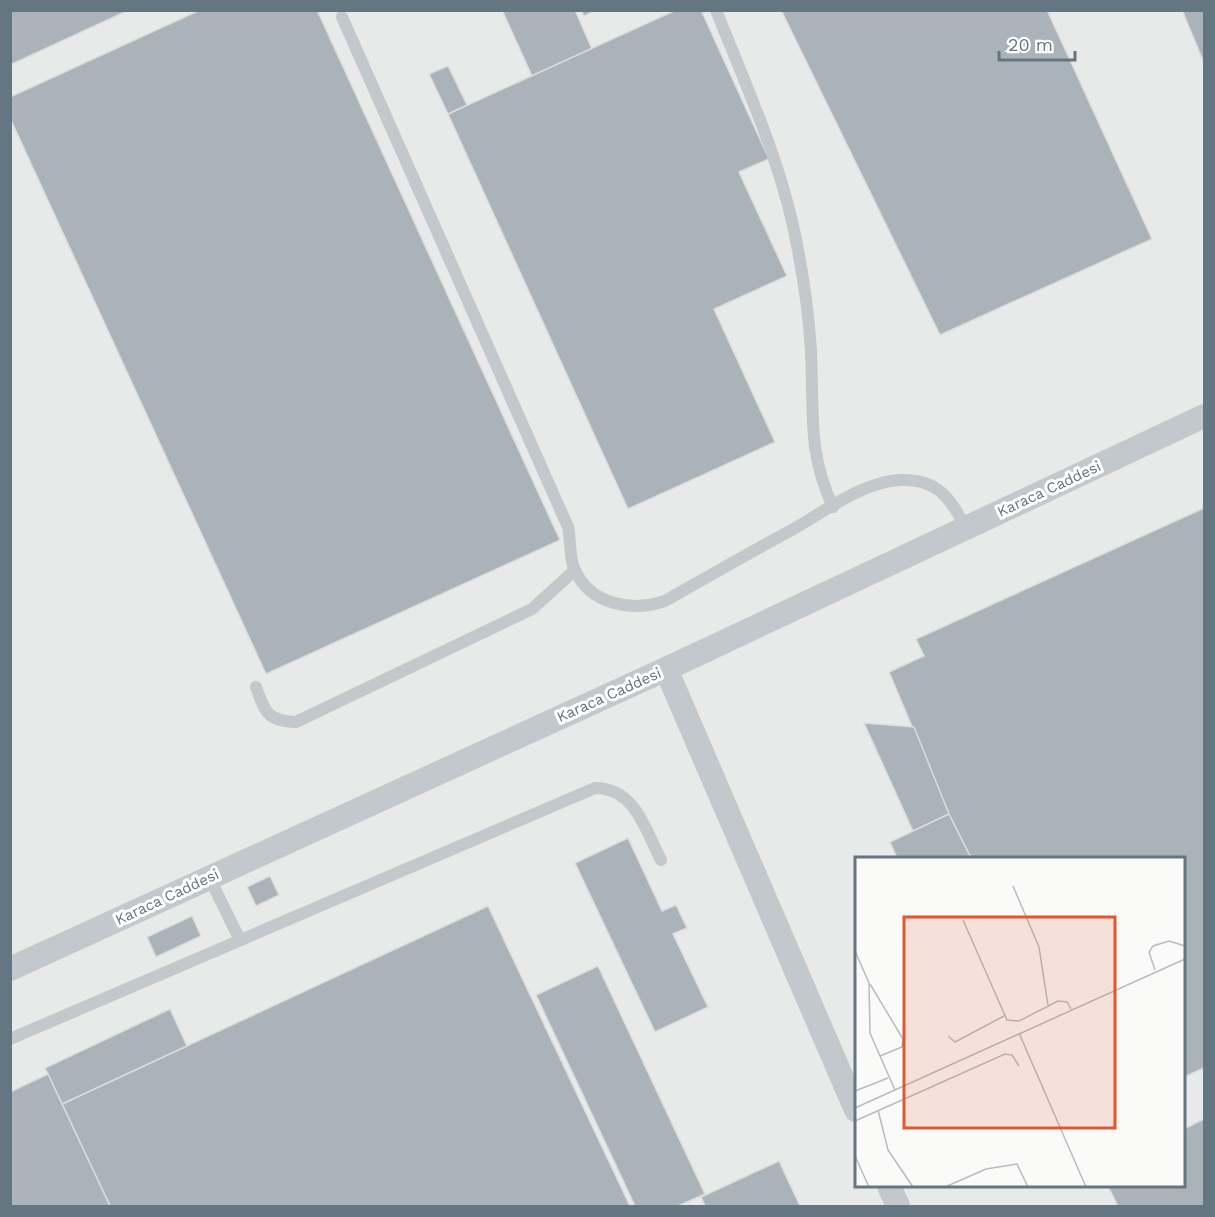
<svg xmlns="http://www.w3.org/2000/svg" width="1215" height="1217" viewBox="0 0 1215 1217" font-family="'Work Sans',sans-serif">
<rect width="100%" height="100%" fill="#fafaf8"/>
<!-- built -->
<path fill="#e8e9e9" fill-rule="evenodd" d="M10,11H1204V1206H11ZM856,858H1184V1186H856Z"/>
<!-- building -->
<g fill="#aab3b9" stroke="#dcdcda" stroke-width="1.5">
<path d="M10,10H129L10,65Z"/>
<path d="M200,10H317L560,540L266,674L10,118V97Z"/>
<path d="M502,10H575L592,49L532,76Z"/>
<path d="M581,10H596L584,16Z"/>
<path d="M676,10H701L769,159L739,172L787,276L714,309L775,442L628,509L448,114Z"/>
<path d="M781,10H1047L1152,239L940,335Z"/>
<path d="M1182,10H1204V63Z"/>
<path d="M448,66L467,105L448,114L429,74Z"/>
<path d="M1204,508V1068L1184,1077V858H971L949,814L889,672L924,656L916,639Z"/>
<path d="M864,723L914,727L949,814L913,831Z"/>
<path d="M949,814L971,858H897L890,842Z"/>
<path d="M628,838L662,911L676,905L687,928L673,934L708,1007L655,1032L575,863Z"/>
<path d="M270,876L279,895L256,906L247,887Z"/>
<path d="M488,906L630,1206H110L62,1104Z"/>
<path d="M192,916L201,936L156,957L147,937Z"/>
<path d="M598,966L705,1194L678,1206H635L536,995Z"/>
<path d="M170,1009L187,1046L62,1104L45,1068Z"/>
<path d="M48,1074L62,1104L110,1206H10V1092Z"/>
<path d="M1204,1119V1206H1118L1108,1186H1184V1129Z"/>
<path d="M779,1161L800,1206H705L701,1197Z"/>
</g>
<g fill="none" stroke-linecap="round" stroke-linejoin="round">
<!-- service -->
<g stroke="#c3c8cc" stroke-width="12">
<path d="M716,10C748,91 785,170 799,256C805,287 809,319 811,351C814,409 807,452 833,507"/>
<path d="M342,17L568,527C571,540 569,555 574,568C589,605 632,612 665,601C709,576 753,551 797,527C828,509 865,481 901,480C939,479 950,499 966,528"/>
<path d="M256,687C265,712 267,721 296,722L532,609L575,570"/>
<path d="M209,877L240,940"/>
<path d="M10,1039L595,788C635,788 645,829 661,860"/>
</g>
<!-- minor -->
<g stroke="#c3c8cc" stroke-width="24">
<path d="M666,669L856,1110"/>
<path d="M10,969L666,669L1204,416"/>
<path d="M889,1186L898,1206"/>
</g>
</g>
<g text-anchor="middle" stroke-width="6" stroke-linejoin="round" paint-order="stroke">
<!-- street labels -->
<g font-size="15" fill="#657683" stroke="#fff">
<text transform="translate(1049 489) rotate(-25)" y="5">Karaca Caddesi</text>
<text transform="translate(609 695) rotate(-24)" y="5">Karaca Caddesi</text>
<text transform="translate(167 897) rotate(-25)" y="5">Karaca Caddesi</text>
</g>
</g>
<!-- overview -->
<g transform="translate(855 857)">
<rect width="330" height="330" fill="#fafaf8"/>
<path fill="none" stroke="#b5bdc2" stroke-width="1.5" d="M158,29L184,90L193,148M108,63L152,163L164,164L203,144L212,145L216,152M0,94L14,126L15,176L40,233M300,113L294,95L298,89L314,84L330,89M15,127L48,182L47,190L25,199M164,176L231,330M93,179L100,185L149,159M0,234L33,221M0,251L330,102M23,253L33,293L58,330M0,264L150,197L157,198L164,209M0,299L14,330M90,330L131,312L162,307L173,330"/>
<path fill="#e4572e" fill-opacity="0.15" stroke="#e4572e" stroke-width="3" d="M49,60H260V271H49Z"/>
<rect width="330" height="330" fill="none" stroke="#657683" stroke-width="3"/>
</g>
<!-- border -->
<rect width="1215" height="1217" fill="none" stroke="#657683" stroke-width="24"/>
<!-- scale -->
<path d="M999 51v9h76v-9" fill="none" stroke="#657683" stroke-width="3"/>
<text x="1008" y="51" font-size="18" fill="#657683" stroke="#ffffff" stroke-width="4.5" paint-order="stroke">20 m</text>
</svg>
